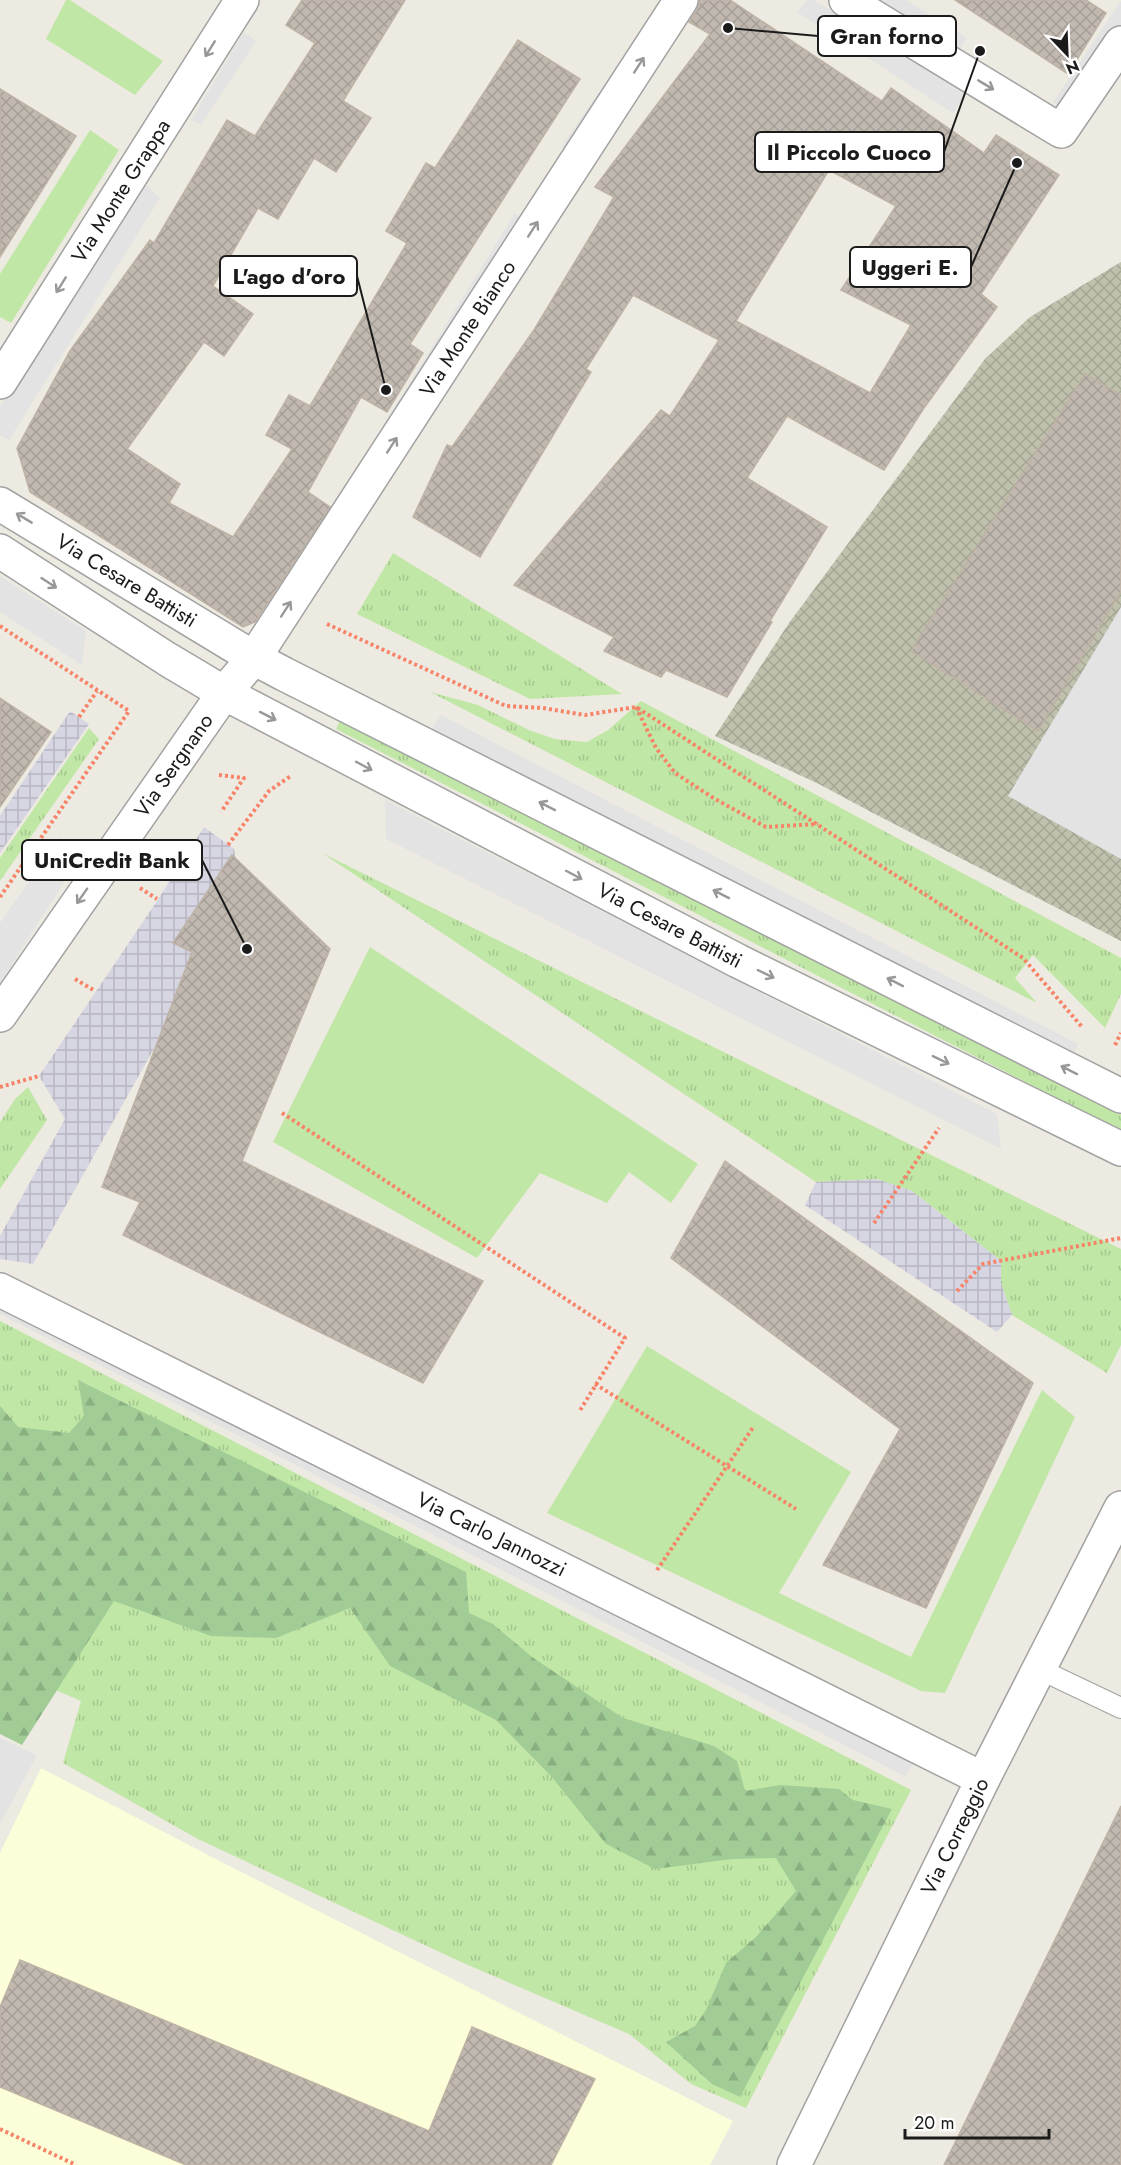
<svg xmlns="http://www.w3.org/2000/svg" width="1121" height="2165" viewBox="0 0 1121 2165" font-family="Jost,sans-serif">
<defs>
<pattern id="construction-cross-hatch" width="8" height="8" patternUnits="userSpaceOnUse" patternTransform="scale(1.5)"><rect width="8" height="8" fill="#bfc1ad"/><path d="M0 0l8 8M0 8l8-8" fill="none" stroke="#a4a594"/></pattern>
<pattern id="grass-tufts" width="24" height="20" patternUnits="userSpaceOnUse" patternTransform="scale(1.5)"><rect width="24" height="20" fill="#c0e7a6"/><path d="M3 7l-1-3M5 7V3M7 7l1-3M15 17l-1-3M17 17v-4M19 17l1-3" fill="none" stroke="#a4c68e"/></pattern>
<pattern id="forest-firs" width="22" height="20" patternUnits="userSpaceOnUse" patternTransform="scale(1.5)"><rect width="22" height="20" fill="#a1cc96"/><path d="M5 1l3.5 6h-7zM16 11l3.5 6h-7z" fill="#8aaf81"/></pattern>
<pattern id="plaza-grid" width="8" height="8" patternUnits="userSpaceOnUse" patternTransform="scale(1.5)"><rect width="8" height="8" fill="#d6d5e2"/><path d="M0 4h8M4 0v8" fill="none" stroke="#b7b6c1"/></pattern>
<pattern id="building-cross-hatch" width="8" height="8" patternUnits="userSpaceOnUse" patternTransform="scale(1.5)"><rect width="8" height="8" fill="#c1b9b0"/><path d="M0 0l8 8M0 8l8-8" fill="none" stroke="#a59e97"/></pattern>
</defs>
<rect width="100%" height="100%" fill="#edeae1"/>
<!-- education -->
<path fill="#fbfed8" d="M41,1768L237,1870L733,2121L710,2165H0V1853Z"/>
<!-- construction -->
<path fill="url(#construction-cross-hatch)" d="M1121,262V941L871,812L819,784L715,736L789,623L985,359L1030,317Z"/>
<!-- grass -->
<g fill="url(#grass-tufts)">
<path d="M393,553L622,694L530,699L357,614Z"/>
<path d="M430,692L478,705L529,730L555,739L587,742L608,730L641,701L1121,958V994L1105,1028L1033,955L1015,978L1037,1003Z"/>
<path d="M342,717L1121,1113V1131L336,729Z"/>
<path d="M89,728L99,739L0,881V858Z"/>
<path d="M322,853L1121,1249V1345L1107,1373L1012,1315L1001,1283V1261L912,1191L877,1179L816,1182Z"/>
<path d="M28,1087L47,1120L0,1189V1122L15,1099Z"/>
<path d="M0,1321L911,1790L746,2108L691,2084L629,2034L461,1962L198,1839L63,1763L81,1701L0,1666Z"/>
</g>
<!-- forest -->
<path fill="url(#forest-firs)" d="M78,1380L466,1572L469,1613L493,1624L532,1657L623,1718L714,1746L737,1761L745,1791L780,1785L839,1789L853,1800L892,1809L740,2097L712,2084L666,2042L695,2026L706,2010L726,1963L756,1937L796,1891L776,1858L732,1859L655,1869L606,1844L551,1776L496,1720L390,1666L350,1608L276,1638L211,1636L114,1601L22,1745L0,1734V1406L18,1427L69,1433L84,1416Z"/>
<!-- garden -->
<g fill="#c0e7a6">
<path d="M66,0H70L163,61L135,95L46,39Z"/>
<path d="M90,130L119,150L11,323L0,317V274Z"/>
<path d="M370,947L698,1164L671,1203L629,1172L607,1203L540,1173L477,1258L273,1142Z"/>
<path d="M647,1346L851,1472L779,1593L911,1657L1042,1390L1075,1417L945,1693L921,1691L547,1513Z"/>
</g>
<!-- parking -->
<g fill="#e3e3e3">
<path d="M662,0L570,155L562,146Z"/>
<path d="M807,0H814L965,95L953,113L797,12Z"/>
<path d="M867,0H906L967,38L956,54Z"/>
<path d="M1121,1V32L1068,112L1053,102Z"/>
<path d="M244,32L256,41L201,125L191,120Z"/>
<path d="M146,185L160,198L9,440L0,435V406Z"/>
<path d="M515,213L527,223L353,492L346,486Z"/>
<path d="M0,576L86,631L82,665L0,612Z"/>
<path d="M1121,607V859L1008,796Z"/>
<path d="M441,715L1078,1044L1073,1055L429,733Z"/>
<path d="M385,800L997,1114L1001,1149L386,839Z"/>
<path d="M60,837L84,851L0,983V923Z"/>
<path d="M0,1297L918,1756L905,1776L0,1314Z"/>
<path d="M0,1738L37,1755L0,1824Z"/>
</g>
<!-- plaza -->
<g fill="url(#plaza-grid)">
<path d="M70,711L89,724L0,853V816Z"/>
<path d="M204,827L234,849L242,892L33,1264L0,1259V1236L65,1119L39,1076L157,901Z"/>
<path d="M877,1179L912,1191L1001,1261V1283L1012,1315L997,1332L805,1205L816,1182Z"/>
</g>
<!-- building -->
<g fill="url(#building-cross-hatch)" stroke="#beb2a4" stroke-width="1.5" fill-rule="evenodd">
<path d="M302,0H405L343,101L371,118L336,172L314,158L278,219L258,208L213,286L253,314L224,356L204,342L127,449L180,484L169,503L233,537L292,449L266,435L289,395L310,406L407,243L386,231L426,163L435,168L518,40L580,79L410,344L423,353L387,412L361,397L308,492L330,507L255,622L243,627L30,492L17,448L70,351L150,240L154,243L227,120L255,136L315,43L286,25Z"/>
<path d="M700,0H730L882,101L891,88L984,153L996,135L1059,175L981,294L997,307L924,408L884,470L787,416L747,478L827,527L770,621L772,622L727,697L666,670L661,677L604,651L614,637L514,585L661,410L670,416L719,340L633,295L586,369L591,372L480,557L413,517L447,445L452,447L534,330L614,197L595,187L710,34L689,22L697,10ZM829,170L896,206L841,290L911,325L870,393L736,321Z"/>
<path d="M955,0H1086L1106,13L1068,74Z"/>
<path d="M0,89L76,136L0,257Z"/>
<path d="M1085,374L1121,395V591L1038,731L911,651Z"/>
<path d="M0,698L51,732L0,807Z"/>
<path d="M232,855L330,949L242,1161L483,1281L423,1383L123,1235L140,1202L102,1187L192,952L173,943Z"/>
<path d="M725,1161L1033,1383L926,1608L823,1565L900,1429L671,1258Z"/>
<path d="M1121,1806V2165H944Z"/>
<path d="M20,1960L429,2131L472,2027L595,2079L551,2165H186L0,2087V2007Z"/>
</g>
<g fill="none" stroke-linecap="round" stroke-linejoin="round">
<defs>
<path id="lane" d="M1039,1669L1121,1708"/>
<g id="street">
<path d="M846,0L1061,131L1121,43"/>
<path id="s1" d="M0,382L242,0"/>
<path id="s2" d="M0,504L254,658L284,674L1121,1096"/>
<path id="s3" d="M0,551L167,659L224,693L738,961L1121,1149"/>
<path id="s4" d="M0,1015L224,693L254,658L681,0"/>
<path id="s5" d="M0,1290L983,1779"/>
<path id="s6" d="M794,2165L983,1779L1121,1508"/>
</g>
</defs>
<!-- lane casing -->
<use href="#lane" stroke="#a2a2a2" stroke-width="22"/>
<!-- street casing -->
<use href="#street" stroke="#a2a2a2" stroke-width="36"/>
<!-- path -->
<g stroke="#f78468" stroke-width="4" stroke-dasharray="3 3" stroke-linecap="butt">
<path d="M327,624L506,706L543,708L585,715L636,707L1023,958L1082,1027"/>
<path d="M0,626L129,711L0,897"/>
<path d="M636,707L656,748L675,773L715,799L766,827L818,824"/>
<path d="M79,717L97,691"/>
<path d="M219,775L244,778L221,812"/>
<path d="M228,845L269,791L292,775"/>
<path d="M140,888L157,899"/>
<path d="M75,979L95,991"/>
<path d="M1115,1045L1121,1033"/>
<path d="M0,1087L39,1076"/>
<path d="M282,1113L625,1338L579,1412"/>
<path d="M874,1223L939,1128"/>
<path d="M957,1291L983,1264L1121,1238"/>
<path d="M595,1384L796,1509"/>
<path d="M657,1570L754,1426"/>
<path d="M0,2129L76,2165"/>
</g>
<!-- lane -->
<use href="#lane" stroke="#fff" stroke-width="20"/>
<!-- street -->
<use href="#street" stroke="#fff" stroke-width="33"/>
</g>
<!-- one-way arrows -->
<defs><path id="oneway-shaft" d="M-6 0H5M1.5-3L5.5 0L1.5 3" fill="none" stroke-width="1.6" stroke-linecap="round" stroke-linejoin="round" transform="scale(1.5)"/></defs>
<g stroke="#989898">
<use href="#oneway-shaft" transform="translate(210 49) rotate(122)"/>
<use href="#oneway-shaft" transform="translate(639 65) rotate(-57)"/>
<use href="#oneway-shaft" transform="translate(986 85) rotate(31)"/>
<use href="#oneway-shaft" transform="translate(533 229) rotate(-57)"/>
<use href="#oneway-shaft" transform="translate(61 285) rotate(122)"/>
<use href="#oneway-shaft" transform="translate(392 445) rotate(-57)"/>
<use href="#oneway-shaft" transform="translate(24 518) rotate(-149)"/>
<use href="#oneway-shaft" transform="translate(49 583) rotate(33)"/>
<use href="#oneway-shaft" transform="translate(286 609) rotate(-57)"/>
<use href="#oneway-shaft" transform="translate(268 716) rotate(27)"/>
<use href="#oneway-shaft" transform="translate(364 766) rotate(28)"/>
<use href="#oneway-shaft" transform="translate(547 806) rotate(-153)"/>
<use href="#oneway-shaft" transform="translate(574 875) rotate(28)"/>
<use href="#oneway-shaft" transform="translate(721 894) rotate(-153)"/>
<use href="#oneway-shaft" transform="translate(82 896) rotate(125)"/>
<use href="#oneway-shaft" transform="translate(766 974) rotate(26)"/>
<use href="#oneway-shaft" transform="translate(895 982) rotate(-153)"/>
<use href="#oneway-shaft" transform="translate(941 1060) rotate(26)"/>
<use href="#oneway-shaft" transform="translate(1069 1070) rotate(-153)"/>
</g>
<g text-anchor="middle" stroke-width="4.5" stroke-linejoin="round" paint-order="stroke">
<!-- street labels -->
<g font-size="21" fill="#1b1b1b" stroke="#fff">
<text dy="7" stroke="none"><textPath href="#s1" startOffset="226">Via Monte Grappa</textPath></text>
<text dy="7" stroke="none"><textPath href="#s4" startOffset="831">Via Monte Bianco</textPath></text>
<text dy="7" stroke="none"><textPath href="#s2" startOffset="148">Via Cesare Battisti</textPath></text>
<text dy="7" stroke="none"><textPath href="#s4" startOffset="304">Via Sergnano</textPath></text>
<text dy="7" stroke="none"><textPath href="#s3" startOffset="768">Via Cesare Battisti</textPath></text>
<text dy="7" stroke="none"><textPath href="#s5" startOffset="549">Via Carlo Jannozzi</textPath></text>
<text dy="7" stroke="none"><textPath href="#s6" startOffset="366">Via Correggio</textPath></text>
</g>
</g>
<!-- callouts -->
<path fill="none" stroke="#1b1b1b" stroke-width="2" d="M728 28L818 36M980 51L944 152M1017 163L971 267M386 390L357 276M247 949L202 860"/>
<g fill="#1b1b1b" stroke="#fff" stroke-width="2">
<circle cx="728" cy="28" r="6"/>
<circle cx="980" cy="51" r="6"/>
<circle cx="1017" cy="163" r="6"/>
<circle cx="386" cy="390" r="6"/>
<circle cx="247" cy="949" r="6"/>
</g>
<g fill="#fff" stroke="#1b1b1b" stroke-width="2">
<rect x="818" y="16" width="138" height="40" rx="6"/>
<rect x="755" y="132" width="189" height="40" rx="6"/>
<rect x="850" y="247" width="121" height="40" rx="6"/>
<rect x="220" y="256" width="137" height="40" rx="6"/>
<rect x="22" y="840" width="180" height="40" rx="6"/>
</g>
<g font-size="22" text-anchor="middle" font-weight="bold" fill="#1b1b1b">
<text x="887" y="44">Gran forno</text>
<text x="849" y="160">Il Piccolo Cuoco</text>
<text x="910" y="275">Uggeri E.</text>
<text x="289" y="284">L'ago d'oro</text>
<text x="112" y="868">UniCredit Bank</text>
</g>
<!-- north arrow -->
<g transform="translate(1067 54) rotate(157)" stroke="#ffffff" stroke-width="4.5" paint-order="stroke">
<path d="M0-4.5L10 22L0 15L-10 22Z" fill="#1b1b1b"/>
<text y="-9" font-size="16" font-weight="bold" text-anchor="middle" fill="#1b1b1b">N</text>
</g>
<!-- scale -->
<path d="M905 2129v9h144v-9" fill="none" stroke="#1b1b1b" stroke-width="3"/>
<text x="914" y="2129" font-size="18" fill="#1b1b1b" stroke="#ffffff" stroke-width="4.5" paint-order="stroke">20 m</text>
</svg>
